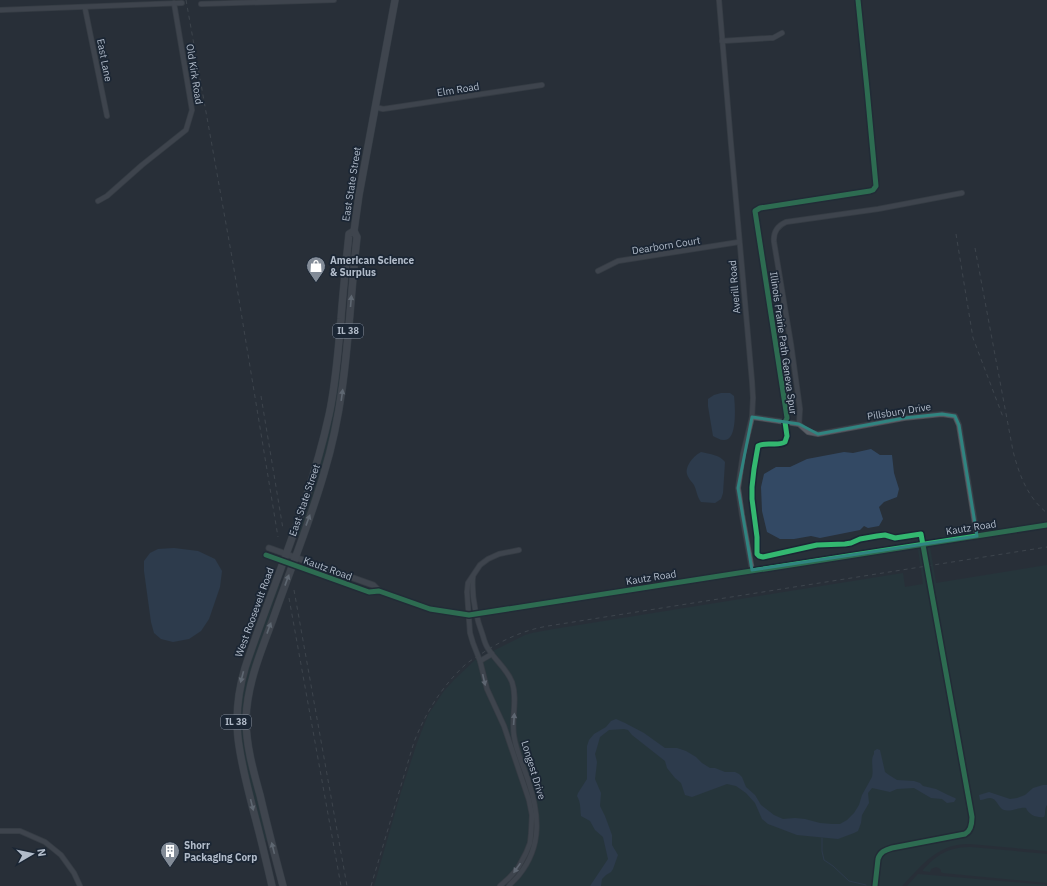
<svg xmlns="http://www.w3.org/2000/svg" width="1047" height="886" viewBox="0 0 1047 886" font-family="'IBM Plex Sans',sans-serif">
<rect width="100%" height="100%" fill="#283039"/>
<!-- green -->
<g fill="#253c3f">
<path d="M340,369L342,370L336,415L320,479L300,536H297C303,519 310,503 315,486C325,448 333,409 340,369Z"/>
<path d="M930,547L936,583L1047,565V851L970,844C938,843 923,864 902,886H720L702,885L695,886H374L401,792L417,743L428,715L444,691L454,680L475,660L525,635L532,633L554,629L903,573L905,587L923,584L918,549Z"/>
<path d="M277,584L280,585L274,601L244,704L268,840L264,841L243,758L239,713L245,678Z"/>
<path d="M970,847L1047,854V883L943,873L941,872V870L939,868L936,867L931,869L930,872L923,871V870C938,854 947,848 970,847Z"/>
<path d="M918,874L1047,885V886H907Z"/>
</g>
<!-- water -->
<g fill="#334964">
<path d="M721,393H730L734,396C735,405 737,434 728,439C723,442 717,438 713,436L708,406V399L714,395Z"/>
<path d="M871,449L880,455H892L894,473L899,489L897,497L884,502L879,507L883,519L879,526L868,528L864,526L860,530L820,538L811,536L794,539H780L767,532L762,511L761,487L764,474L776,467H790L807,459L844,452L853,453Z"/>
<path d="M701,452C710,454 720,455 725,462L723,493L721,499L715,503L701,502C697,497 697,491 694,485C692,482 688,478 687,474C685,465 695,455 701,452Z"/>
<path d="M174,548L198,551L215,559L222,571L220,587L209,619L201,631L189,639L173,642L161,639L154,633L151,622L144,571V561L150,553L158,549Z"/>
<path d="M616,719L625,723L644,733L665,748H677L686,751L696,757L702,763L710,768H715L725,772H735L739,774L742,777L746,787L755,795L761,805L774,815L783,819L795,818L805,819L820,823L832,824H840L847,820L854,813L859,805L862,795L872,777C874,769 870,760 874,754V751L877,749L880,750L885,772L889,775L897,780L914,781L920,783L923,786L936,789L948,795L955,798L956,799L954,802L947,803L942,799L931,798L914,788L897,789L890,792L872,788L868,793L869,803L862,815L861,823L858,831L854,833L838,839L797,835L768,824L762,819L755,803L746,793L736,786L727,784L692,797L685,795L681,783L675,778L667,768L665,761L632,735L628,730L624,729L609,730L600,737L596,751L595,754L597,762L596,771L595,779L601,793L600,806L605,816L612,835V845L618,855L613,869L611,872L606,875L602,879L601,886H590L608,859L603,837L595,830L590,821L581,816C580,808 581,803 577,796L578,793L587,779V746L589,740L594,734L606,727L611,721Z"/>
<path d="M1043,785H1047V805C1044,809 1046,814 1044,817C1037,818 1029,815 1026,808C1019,807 1011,812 1004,810C998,808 997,798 990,798C987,798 983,800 980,800L979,795L989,792L1010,799L1017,798L1025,795L1033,788Z"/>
</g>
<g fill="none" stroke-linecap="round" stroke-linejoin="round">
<!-- stream -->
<path stroke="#334964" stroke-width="1" d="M822,838V851L824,860L833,866L849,881L866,885"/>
<defs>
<g id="minor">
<path d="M719,0L731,144L752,381L753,398L752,417L743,454L738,488L742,515L752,570"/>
<path d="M201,4L334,0"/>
<path d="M85,8L107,116"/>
<path d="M0,10L182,3"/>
<path d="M722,41L770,38H773L782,33"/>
<path d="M375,107L383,109L390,108L542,85"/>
<path d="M98,201L107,196L142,165L186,130L192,110L174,3"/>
<path d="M598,271L618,261L739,242"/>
<path d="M752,417L799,424L808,432L818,434L904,418L942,414L955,416L959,425L977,536"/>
<path d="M799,424L800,409L791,344L774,242C773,232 777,226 786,222L878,209L962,193"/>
<path d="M473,576C471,597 476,617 483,636C484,640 486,646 489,650C496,661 507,669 512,682C518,700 511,718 514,736C516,751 523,765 528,780C539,813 543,845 519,875C516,879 512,882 509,886"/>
<path d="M480,661L492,654"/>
<path d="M0,831H20L45,842L61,855L74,873L80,886"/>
<path d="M500,886L509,878L518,868L526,853L530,843L531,834L532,815L529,800L504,726L487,689L480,661L473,643L470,633L467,592L468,583L480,565L488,559L499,554L519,550"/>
</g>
<g id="tertiary">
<path d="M269,548L373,585L379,591"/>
<path d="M266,555L369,592L379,591L430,609L469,615L1047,525"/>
</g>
<g id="primary">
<path d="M272,886C266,860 260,835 253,809C240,757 229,722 245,668C273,584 310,502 329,415C336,383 338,351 341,319C343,291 346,263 349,234L354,231"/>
<path d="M283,886C275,856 267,825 260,795C253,770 246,745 246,719C247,684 261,651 273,619C290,570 310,522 324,473C348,395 348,317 357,237L354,231L359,195L395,0"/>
</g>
</defs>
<!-- minor casing -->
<use href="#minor" stroke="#474c53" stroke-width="6"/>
<!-- tertiary casing -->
<use href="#tertiary" stroke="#474c53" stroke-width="7"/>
<!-- primary casing -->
<use href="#primary" stroke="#464c55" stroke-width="8"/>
<!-- minor -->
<use href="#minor" stroke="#595e66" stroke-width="4.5"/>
<!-- tertiary -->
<use href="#tertiary" stroke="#595e66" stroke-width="5.5"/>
<!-- primary -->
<use href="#primary" stroke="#5b6168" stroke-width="7"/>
<!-- rail -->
<g stroke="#575d64" stroke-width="1" stroke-dasharray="4 4" stroke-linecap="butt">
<path d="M186,0L233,263L278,537"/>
<path d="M956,234L973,338L1003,417"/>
<path d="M975,248L1013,451C1019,474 1027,497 1047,513"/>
<path d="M261,396L283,529"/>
<path d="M294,590L347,886"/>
<path d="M289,598L341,886"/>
<path d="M371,886L414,742C426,712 442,686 466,664C471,660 477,657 481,654C502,640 524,630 548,626L1047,547"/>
</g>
<defs>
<g id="cycleway">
<path d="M858,0L867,89L876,186L873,190L870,191L760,208L755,211L786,411L787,418L785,422L787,436L785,442C777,447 767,441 758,446L754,469L752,487V499L757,537V554L759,556L763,557L817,545L845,544L851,543L860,539L877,536L885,535L895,538L921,534L972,817C972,823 971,831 965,834L892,848C885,850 880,852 878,859L875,886"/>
<path d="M266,555L369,592L379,591L430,609L469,615L1047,525"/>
</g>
</defs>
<!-- cycleway casing -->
<use href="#cycleway" stroke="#1b2634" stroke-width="8"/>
<!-- cycleway -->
<use href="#cycleway" stroke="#33b770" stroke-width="5"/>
</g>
<!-- one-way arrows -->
<defs><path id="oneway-solid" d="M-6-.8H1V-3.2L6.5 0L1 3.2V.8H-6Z"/></defs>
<g fill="#a1aab6">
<use href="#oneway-solid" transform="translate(351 301) rotate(-85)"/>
<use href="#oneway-solid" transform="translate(342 395) rotate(-82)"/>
<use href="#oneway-solid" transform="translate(308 520) rotate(-70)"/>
<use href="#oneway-solid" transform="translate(287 580) rotate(-70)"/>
<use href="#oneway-solid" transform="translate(269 628) rotate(-70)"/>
<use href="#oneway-solid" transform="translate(242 677) rotate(105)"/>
<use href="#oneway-solid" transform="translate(252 805) rotate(76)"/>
<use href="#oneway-solid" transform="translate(273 848) rotate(-104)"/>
</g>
<g fill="#a0a9b6">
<use href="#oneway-solid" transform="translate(484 680) rotate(77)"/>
<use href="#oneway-solid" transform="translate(514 719) rotate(-86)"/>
<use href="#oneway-solid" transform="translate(517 868) rotate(125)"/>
</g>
<!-- marked area -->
<path d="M0 0H1047V886H0ZM942,414L955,416L959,425L977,536L752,570L738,488L752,417L799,424L818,434L904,418Z" fill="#283039" fill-opacity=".55" fill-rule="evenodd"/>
<path fill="none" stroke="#308480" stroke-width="3" stroke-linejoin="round" d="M942,414L955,416L959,425L977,536L752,570L738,488L752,417L799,424L818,434L904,418Z"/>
<!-- icons -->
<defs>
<symbol id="shop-pin" viewBox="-11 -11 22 30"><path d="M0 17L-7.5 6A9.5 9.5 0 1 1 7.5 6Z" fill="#828b97" stroke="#1b2634"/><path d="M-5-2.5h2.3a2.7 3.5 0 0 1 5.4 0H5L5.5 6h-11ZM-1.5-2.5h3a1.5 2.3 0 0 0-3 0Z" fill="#fff"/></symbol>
<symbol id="building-pin" viewBox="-11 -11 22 30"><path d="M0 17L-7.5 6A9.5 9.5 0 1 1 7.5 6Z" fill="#828b97" stroke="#1b2634"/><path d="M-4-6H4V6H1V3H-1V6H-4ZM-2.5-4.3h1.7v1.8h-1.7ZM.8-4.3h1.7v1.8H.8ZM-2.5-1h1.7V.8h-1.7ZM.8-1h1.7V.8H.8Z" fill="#fff"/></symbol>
</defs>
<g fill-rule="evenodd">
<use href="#shop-pin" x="305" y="255" width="22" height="30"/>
<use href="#building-pin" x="159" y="840" width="22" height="30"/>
</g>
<g text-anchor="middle" stroke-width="3.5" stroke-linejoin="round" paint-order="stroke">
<!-- shield labels -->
<g fill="#1b2634" stroke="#858f9d" stroke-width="1">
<rect x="333" y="324" width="30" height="14" rx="3"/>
<rect x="221" y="715" width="30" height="14" rx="3"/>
</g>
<g font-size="9" font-weight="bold" fill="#b2bcca">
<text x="348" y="334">IL 38</text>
<text x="236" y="725">IL 38</text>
</g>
<!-- street labels -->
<g font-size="10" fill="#b2bcca" stroke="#1b2634">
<text transform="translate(105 60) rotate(79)" y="4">East Lane</text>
<text transform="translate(195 74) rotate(81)" y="4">Old Kirk Road</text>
<text transform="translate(458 89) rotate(-9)" y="4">Elm Road</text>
<text transform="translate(351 184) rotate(-81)" y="4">East State Street</text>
<text transform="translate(666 245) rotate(-9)" y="4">Dearborn Court</text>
<text transform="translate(734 287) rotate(-95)" y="4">Averill Road</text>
<text transform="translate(784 343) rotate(82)" y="4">Illinois Prairie Path Geneva Spur</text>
<text transform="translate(899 411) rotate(-9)" y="4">Pillsbury Drive</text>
<text transform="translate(304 500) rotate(-71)" y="4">East State Street</text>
<text transform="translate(971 527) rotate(-9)" y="4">Kautz Road</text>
<text transform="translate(328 568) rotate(20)" y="4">Kautz Road</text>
<text transform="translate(651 577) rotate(-9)" y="4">Kautz Road</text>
<text transform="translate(254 612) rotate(-70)" y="4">West Roosevelt Road</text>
<text transform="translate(534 770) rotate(73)" y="4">Longest Drive</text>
</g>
<!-- poi labels -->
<g font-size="10" font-weight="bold" fill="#b2bcca" stroke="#1b2634" text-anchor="start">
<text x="330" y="264">American Science<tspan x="330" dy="12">&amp; Surplus</tspan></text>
<text x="184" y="849">Shorr<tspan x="184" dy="12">Packaging Corp</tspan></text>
</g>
</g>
<!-- north arrow -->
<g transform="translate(32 854) rotate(81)" stroke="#1b2634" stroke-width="3" paint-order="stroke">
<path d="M0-3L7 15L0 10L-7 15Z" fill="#b2bcca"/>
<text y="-6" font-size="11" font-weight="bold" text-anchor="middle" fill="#b2bcca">N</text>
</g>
</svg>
